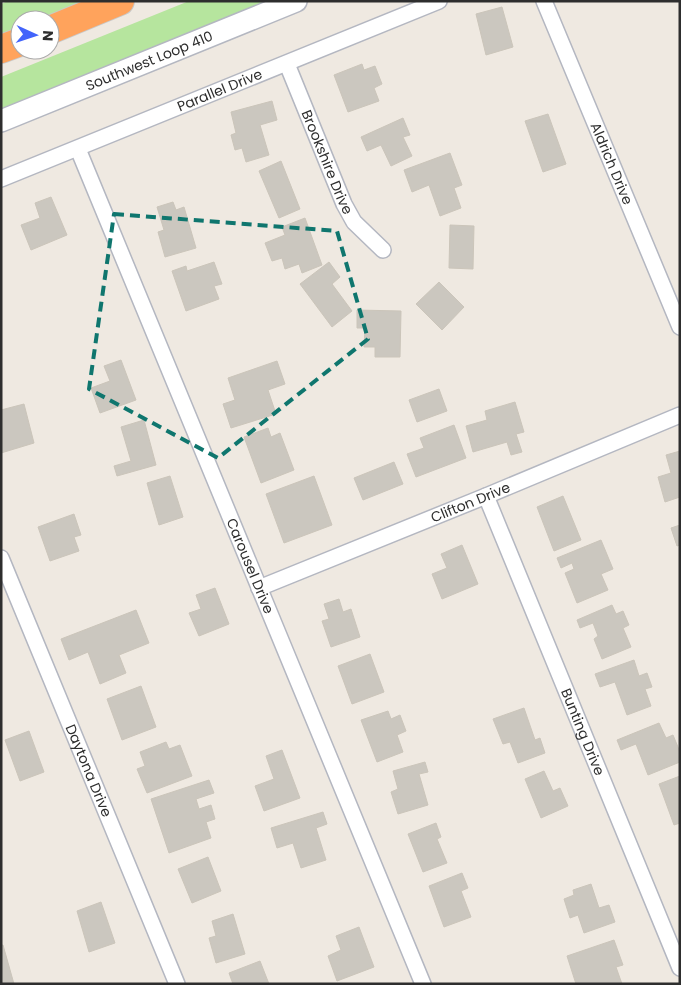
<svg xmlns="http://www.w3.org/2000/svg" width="681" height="985" viewBox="0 0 681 985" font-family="Poppins,sans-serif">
<rect width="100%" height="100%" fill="#efe9e1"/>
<!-- green -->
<g fill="#b6e59e">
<path d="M8,1H86L40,20H20V28L1,36V4Z"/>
<path d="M189,1H268L1,109V77Z"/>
</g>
<!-- building -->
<g fill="#cbc7bf" stroke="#cbc5ba">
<path d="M502,7L513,47L486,55L476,14Z"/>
<path d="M362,64L364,70L375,66L382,84L374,88L379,101L348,112L334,75Z"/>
<path d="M272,101L277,120L260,125L269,155L246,162L242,148L235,150L231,135L236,133L231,112Z"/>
<path d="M548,114L566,164L543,172L525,121Z"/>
<path d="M403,118L410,135L403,137L412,156L391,166L381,145L367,151L361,137Z"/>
<path d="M450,153L462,185L454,188L461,208L440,216L429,185L412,192L404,170Z"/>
<path d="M281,161L300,209L279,218L259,171Z"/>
<path d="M51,197L67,235L31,250L21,225L40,218L35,203Z"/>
<path d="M173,202L176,210L184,207L196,248L165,257L158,232L164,230L157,207Z"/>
<path d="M305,218L322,265L302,273L299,264L285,269L282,258L272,261L265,243L285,235L282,227Z"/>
<path d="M450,225L474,226L473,269L449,268Z"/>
<path d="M214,262L222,284L214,286L219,299L186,311L172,271L186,266L187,271Z"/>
<path d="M329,262L340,277L332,284L352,311L332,327L300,284Z"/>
<path d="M439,282L464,307L442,330L416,304Z"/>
<path d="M357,310L401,311L400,357H375V347H364L365,328H357Z"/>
<path d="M121,360L136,400L100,413L91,388L110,381L104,366Z"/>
<path d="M277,361L285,384L268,390L276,414L231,428L223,404L235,400L228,378Z"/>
<path d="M439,389L447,411L417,422L409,400Z"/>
<path d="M515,402L524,432L516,434L522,452L511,455L507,442L473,452L466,426L487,420L485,411Z"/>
<path d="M24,404L34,443L1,453V410Z"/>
<path d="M144,420L156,465L117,476L114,466L131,461L121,427Z"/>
<path d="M454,425L466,458L416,477L407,454L424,448L420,438Z"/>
<path d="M268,428L271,437L280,433L294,470L261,483L244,437Z"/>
<path d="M680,451V497L665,502L658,477L671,473L666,455Z"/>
<path d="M394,462L403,484L363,500L354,478Z"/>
<path d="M170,476L183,517L159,525L147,483Z"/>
<path d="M314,476L332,525L284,543L266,494Z"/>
<path d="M563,496L581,540L554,551L537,507Z"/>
<path d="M74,514L81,535L74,537L79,551L50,561L38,527Z"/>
<path d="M680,525V545L677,546L671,528Z"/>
<path d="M601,540L613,569L601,574L608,590L577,603L565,573L574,569L572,563L561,568L557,558Z"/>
<path d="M462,545L478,584L442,599L432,574L447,568L441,554Z"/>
<path d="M215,588L229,624L199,636L189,613L201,609L196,595Z"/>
<path d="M339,599L343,612L351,609L360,637L331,647L322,621L329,619L324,604Z"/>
<path d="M612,605L616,614L623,611L629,625L623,628L631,647L602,659L594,639L598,636L593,623L580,628L577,620Z"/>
<path d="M136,610L149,643L119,655L126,673L100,684L88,652L69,660L61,639Z"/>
<path d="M370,654L384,692L352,704L338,666Z"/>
<path d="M634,660L639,676L647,673L652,687L645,689L651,706L627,715L615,682L600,687L595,674Z"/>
<path d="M141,686L156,727L122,740L107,699Z"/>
<path d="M524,708L535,740L540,738L545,753L518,763L510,742L503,744L493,719Z"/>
<path d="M388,711L391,719L400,715L406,731L397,735L403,752L377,762L361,720Z"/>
<path d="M659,723L666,738L673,735L680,752V762L648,775L636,744L621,750L617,740Z"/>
<path d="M29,731L44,772L20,781L5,740Z"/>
<path d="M166,742L169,749L180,745L192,776L147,793L137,769L145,766L140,752Z"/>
<path d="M282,750L300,798L264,811L255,786L274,779L266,756Z"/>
<path d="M425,762L428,772L419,774L428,805L398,814L391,792L398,789L393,771Z"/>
<path d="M544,771L553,791L560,788L568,806L541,818L525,779Z"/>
<path d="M680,776V823L674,825L659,784Z"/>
<path d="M209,780L214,793L196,799L199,809L211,805L215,819L206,822L211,838L169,853L151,799Z"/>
<path d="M323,812L327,824L316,828L326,860L301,868L293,843L277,848L271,828Z"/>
<path d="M436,823L441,837L437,839L447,863L423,872L408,834Z"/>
<path d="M208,857L221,891L192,903L178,869Z"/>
<path d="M462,873L468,888L461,891L471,917L444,927L429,886Z"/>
<path d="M591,884L599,908L609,905L615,922L584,933L578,915L570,918L564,899L574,895L573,890Z"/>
<path d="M101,902L115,943L89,952L77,911Z"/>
<path d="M233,914L245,954L216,963L209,938L216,936L212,921Z"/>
<path d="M359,927L374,967L337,981L328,956L341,950L336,936Z"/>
<path d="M614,940L623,965L616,967L622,984H576L567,956Z"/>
<path d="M1,945H3L14,984H1Z"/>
<path d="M260,961L269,984H233L229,973Z"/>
</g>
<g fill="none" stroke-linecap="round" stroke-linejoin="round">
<defs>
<g id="minor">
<path id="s1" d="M544,1L680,327"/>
<path id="s2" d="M287,64L344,204L354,222L383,250"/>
<path id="s3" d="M78,149L423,984"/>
<path id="s4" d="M1,179L439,1"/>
<path id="s5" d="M486,496L680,968"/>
<path id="s6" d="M1,558L177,984"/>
<path id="s7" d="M259,588L486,496L680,415"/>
</g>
<g id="secondary">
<path id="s8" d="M1,121L296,1"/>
</g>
<g id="motorway">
<path d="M50,30L120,1"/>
<path d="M1,49L20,42"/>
</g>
</defs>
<!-- minor casing -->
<use href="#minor" stroke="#b4b7c1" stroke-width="18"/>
<!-- secondary casing -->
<use href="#secondary" stroke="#b4b7c1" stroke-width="24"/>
<!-- motorway casing -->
<use href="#motorway" stroke="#c9c9c9" stroke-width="30"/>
<!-- minor -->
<use href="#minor" stroke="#fff" stroke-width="15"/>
<!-- secondary -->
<use href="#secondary" stroke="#fff" stroke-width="21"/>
<!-- motorway -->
<use href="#motorway" stroke="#ffa35c" stroke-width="28"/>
</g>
<!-- marked area -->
<path fill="none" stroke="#0f766e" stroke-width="4" stroke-dasharray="10 6" stroke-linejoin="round" d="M114,214L337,231L368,339L218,458L89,389Z"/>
<g text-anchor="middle" stroke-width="4" stroke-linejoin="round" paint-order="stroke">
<!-- street labels -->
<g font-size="14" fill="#2e2e2e" stroke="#fff">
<text dy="5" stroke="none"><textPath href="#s8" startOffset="160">Southwest Loop 410</textPath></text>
<text dy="5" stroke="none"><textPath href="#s4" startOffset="236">Parallel Drive</textPath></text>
<text dy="5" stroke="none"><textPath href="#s2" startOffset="106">Brookshire Drive</textPath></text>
<text dy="5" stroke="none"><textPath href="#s1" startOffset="176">Aldrich Drive</textPath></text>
<text dy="5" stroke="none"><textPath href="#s7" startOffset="228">Clifton Drive</textPath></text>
<text dy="5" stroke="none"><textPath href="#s3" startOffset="451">Carousel Drive</textPath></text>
<text dy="5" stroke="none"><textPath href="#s5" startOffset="255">Bunting Drive</textPath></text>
<text dy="5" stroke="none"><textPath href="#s6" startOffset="230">Daytona Drive</textPath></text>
</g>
</g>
<!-- border -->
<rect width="681" height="985" fill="none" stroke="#2e2e2e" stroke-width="5"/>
<!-- north arrow -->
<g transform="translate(35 35) rotate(93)"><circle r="24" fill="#ffffff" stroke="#ababab"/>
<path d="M0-4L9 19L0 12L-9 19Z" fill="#4264fb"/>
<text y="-8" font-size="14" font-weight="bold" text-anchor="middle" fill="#2e2e2e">N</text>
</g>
</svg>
